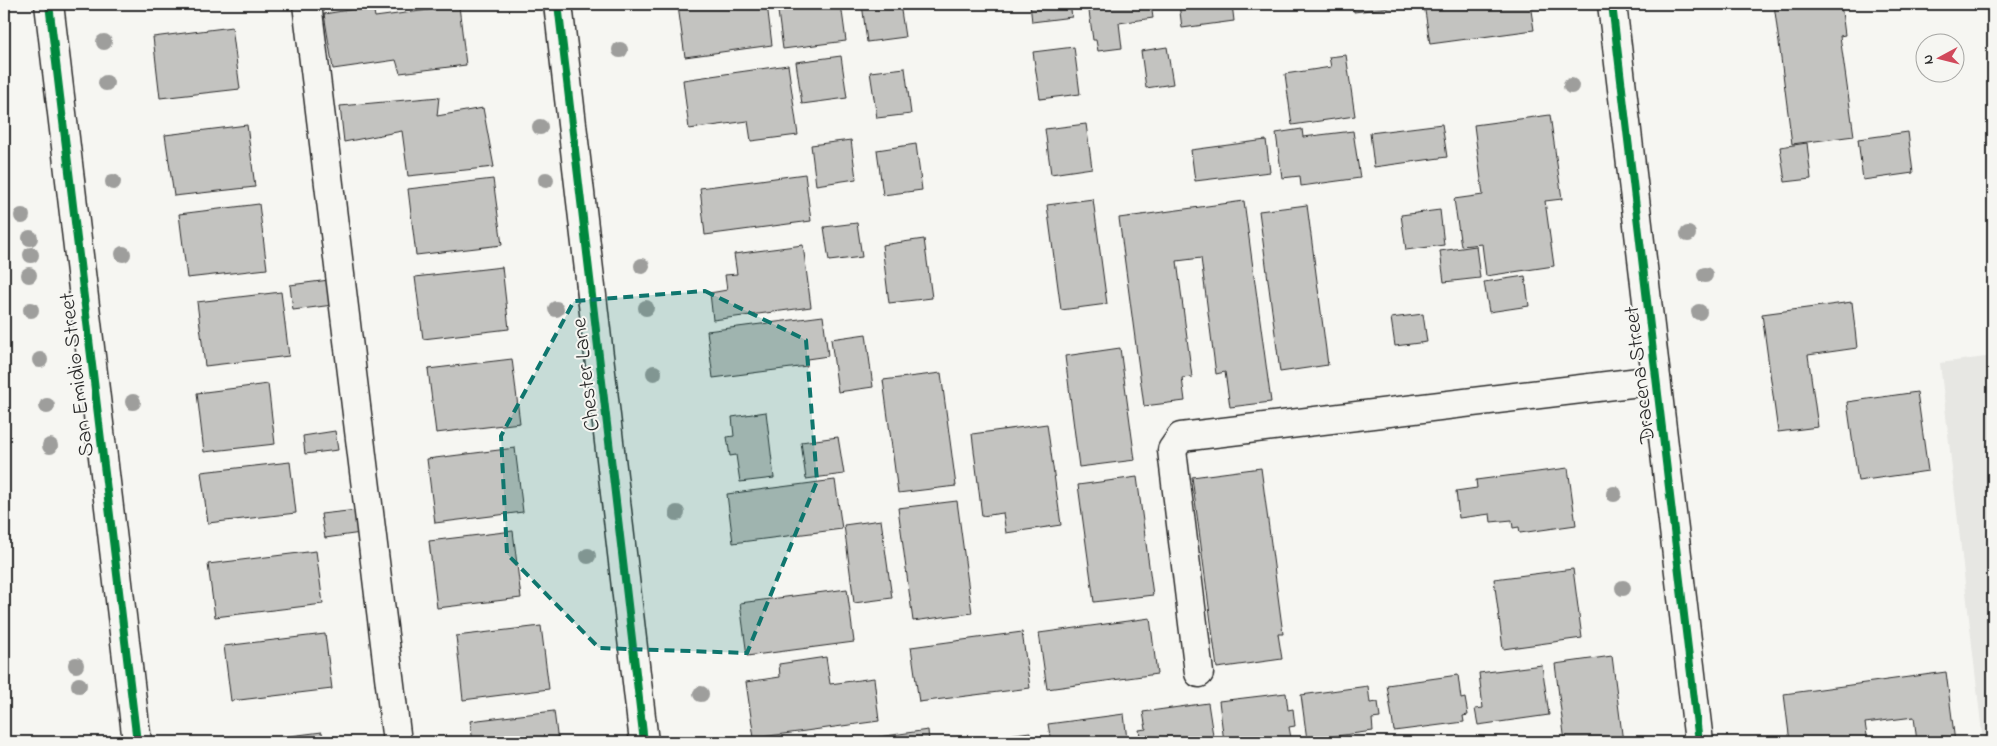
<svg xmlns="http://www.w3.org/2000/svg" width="1997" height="746" viewBox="0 0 1997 746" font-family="'Indie Flower',sans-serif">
<rect width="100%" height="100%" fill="#f6f6f2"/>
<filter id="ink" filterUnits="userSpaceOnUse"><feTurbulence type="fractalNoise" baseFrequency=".02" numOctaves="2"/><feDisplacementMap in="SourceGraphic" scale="10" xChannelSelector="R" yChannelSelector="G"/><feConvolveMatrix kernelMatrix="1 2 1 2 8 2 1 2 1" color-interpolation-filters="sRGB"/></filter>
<g filter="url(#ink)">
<!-- built -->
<path fill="#e7e7e3" d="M1993,356V742H1983L1940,363Z"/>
<!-- building -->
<g fill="#c3c3c0" stroke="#2b2b2b">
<path d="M699,4H767L772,45L685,57L678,6Z"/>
<path d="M777,4H841L846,41L783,49Z"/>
<path d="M862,4H900L905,37L867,42Z"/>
<path d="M1030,4H1070L1072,17L1032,22Z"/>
<path d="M1088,4H1151L1153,18L1119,23L1122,48L1098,51L1096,40H1093Z"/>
<path d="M1179,4H1232L1234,21L1182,28Z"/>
<path d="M1353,4H1401L1402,6L1354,12Z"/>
<path d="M1424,4H1530L1534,30L1430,44Z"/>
<path d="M1774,4H1841L1845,35L1840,36L1854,136L1792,144Z"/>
<path d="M373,6L375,17L459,6L466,65L400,73L396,60L333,69L324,14Z"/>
<path d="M232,27L240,89L160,98L153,37Z"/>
<path d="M1074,47L1080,94L1040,99L1033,52Z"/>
<path d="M1167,47L1173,84L1146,88L1141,51Z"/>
<path d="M1346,55L1355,116L1292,125L1285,74L1331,67L1329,57Z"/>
<path d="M841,56L847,98L802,104L796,62Z"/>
<path d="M788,65L798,135L751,141L748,121L689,129L683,80Z"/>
<path d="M905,68L911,114L877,118L870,72Z"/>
<path d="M439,97L437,116L483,108L494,167L408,176L402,131L344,142L340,106Z"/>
<path d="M1550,115L1562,199L1545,201L1554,266L1486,276L1482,244L1461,246L1454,199L1483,195L1474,125Z"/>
<path d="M1086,124L1092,168L1051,174L1045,129Z"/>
<path d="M1442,124L1447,157L1374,167L1370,133Z"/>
<path d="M247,125L255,187L174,196L165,135Z"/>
<path d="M1302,129L1303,137L1353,131L1360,178L1301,186L1300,176L1282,178L1276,133Z"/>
<path d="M1908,132L1913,173L1863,180L1858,139Z"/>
<path d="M851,140L856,179L816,185L811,145Z"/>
<path d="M1266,140L1270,172L1195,181L1191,150Z"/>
<path d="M1807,143L1811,179L1785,182L1780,147Z"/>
<path d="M916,144L922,190L883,195L877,150Z"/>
<path d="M805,174L811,221L705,235L700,188Z"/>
<path d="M493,179L502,245L416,255L408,189Z"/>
<path d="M1093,199L1107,304L1061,310L1047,205Z"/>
<path d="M1244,201L1271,402L1230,407L1225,372L1216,374L1201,258L1177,261L1192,377L1182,378L1185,401L1144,406L1119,218Z"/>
<path d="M259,204L267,269L187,278L179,214Z"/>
<path d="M1307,205L1328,365L1280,372L1259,211Z"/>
<path d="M1440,210L1444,245L1406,250L1401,215Z"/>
<path d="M857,223L862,257L829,261L824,227Z"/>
<path d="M924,239L932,298L889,303L882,245Z"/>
<path d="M803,245L811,307L713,320L710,293L727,290L725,275L737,274L734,254Z"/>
<path d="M1476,246L1480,278L1444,282L1440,251Z"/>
<path d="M502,267L509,329L423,339L415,277Z"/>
<path d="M1525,276L1529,306L1489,312L1484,282Z"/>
<path d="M329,280L333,305L293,310L290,285Z"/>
<path d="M281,292L289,356L205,366L197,302Z"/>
<path d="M1852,302L1857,348L1808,355L1818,427L1778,432L1762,314Z"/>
<path d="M1423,314L1427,342L1395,346L1391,318Z"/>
<path d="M823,316L828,356L807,359V366L713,378L707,331Z"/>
<path d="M866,334L873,387L838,392L831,339Z"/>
<path d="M1120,348L1135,460L1079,467L1065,356Z"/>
<path d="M512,359L520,423L436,433L428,369Z"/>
<path d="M941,373L956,486L898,493L883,380Z"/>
<path d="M268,384L275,444L204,452L197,393Z"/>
<path d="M1917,392L1928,471L1858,481L1847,402Z"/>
<path d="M766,412L774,478L740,482L736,455L730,456L727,437L734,436L732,417Z"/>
<path d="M1047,424L1061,525L1006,533L1003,513L982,516L972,434Z"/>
<path d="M335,431L338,450L305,454L303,436Z"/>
<path d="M838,437L844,474L806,479L801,442Z"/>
<path d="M515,448L523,512L435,523L427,459Z"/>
<path d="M290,462L296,513L208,523L201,472Z"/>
<path d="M1261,468L1283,634H1278L1282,659L1217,668L1192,477Z"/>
<path d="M1568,468L1576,525L1520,533L1519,527L1513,528L1512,520L1491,522L1490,514L1459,518L1456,491L1477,488L1476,480Z"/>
<path d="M1137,477L1153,595L1094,602L1078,485Z"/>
<path d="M835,480L842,529L733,543L727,494Z"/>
<path d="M957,501L972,613L913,621L898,508Z"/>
<path d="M357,510L361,533L325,538L321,514Z"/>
<path d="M881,520L892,598L854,603L844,525Z"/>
<path d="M513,531L521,598L437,608L429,541Z"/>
<path d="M316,551L323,604L215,617L208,564Z"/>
<path d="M1573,569L1582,638L1503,649L1494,579Z"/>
<path d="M847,589L854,642L747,656L740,603Z"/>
<path d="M1150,618L1157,674L1047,689L1039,633Z"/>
<path d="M541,626L549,689L463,700L456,636Z"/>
<path d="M1022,632L1030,688L919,702L911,647Z"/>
<path d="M325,634L332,689L231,701L224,646Z"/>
<path d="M1612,656L1623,742H1565L1555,664Z"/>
<path d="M826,657L830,684L874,678L879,721L754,738L746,682L780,677L779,664Z"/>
<path d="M1542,665L1549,715L1478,725L1475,709L1483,708L1479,673Z"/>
<path d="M1946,672L1955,742H1917L1914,717L1865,723L1868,742H1790L1784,694Z"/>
<path d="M1458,675L1461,699L1465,698L1468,715L1463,716L1464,722L1394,731L1387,685Z"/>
<path d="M1368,686L1370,703L1378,702L1380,718L1372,719L1373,731L1307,740L1301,695Z"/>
<path d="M1286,693L1288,710L1293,709L1295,726L1289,727L1291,738L1255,742H1224L1219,701Z"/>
<path d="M1208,703L1214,742H1141L1139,730L1146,729L1143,712Z"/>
<path d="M554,711L558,742H473L470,721Z"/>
<path d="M1124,714L1127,740L1119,742H1051L1048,724Z"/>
<path d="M928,730L929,742H878V737Z"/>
<path d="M322,732L323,742H242Z"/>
<path d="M1030,732L1031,742H978V739Z"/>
</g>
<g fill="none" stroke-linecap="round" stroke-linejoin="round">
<defs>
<g id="minor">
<path d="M49,4L137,742"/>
<path d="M307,4L397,742"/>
<path d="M558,4L644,742"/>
<path d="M1612,4L1699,742"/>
<path d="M1199,673L1172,450L1181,437L1656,380"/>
</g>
</defs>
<!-- minor casing -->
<use href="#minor" stroke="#2b2b2b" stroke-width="31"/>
<!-- minor -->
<use href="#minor" stroke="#f6f6f2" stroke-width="28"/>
<defs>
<g id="cycleway">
<path d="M49,4L137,742"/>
<path d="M558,4L644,742"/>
<path d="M1612,4L1699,742"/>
</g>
</defs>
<!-- cycleway casing -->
<use href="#cycleway" stroke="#f6f6f2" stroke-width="11"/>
<!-- cycleway -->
<use href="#cycleway" stroke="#00873e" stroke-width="8"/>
</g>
<!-- trees -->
<g fill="#9e9e9c">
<circle cx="104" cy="42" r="8"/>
<circle cx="620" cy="50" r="8"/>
<circle cx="106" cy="83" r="8"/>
<circle cx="1571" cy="86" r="8"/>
<circle cx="540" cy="127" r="8"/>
<circle cx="546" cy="180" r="8"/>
<circle cx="113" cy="182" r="8"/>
<circle cx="22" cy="216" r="8"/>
<circle cx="1688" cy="234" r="8"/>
<circle cx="30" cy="238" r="8"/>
<circle cx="123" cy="254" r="8"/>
<circle cx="31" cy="255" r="8"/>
<circle cx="642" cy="266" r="8"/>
<circle cx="29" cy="275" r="8"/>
<circle cx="1705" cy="275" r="8"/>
<circle cx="646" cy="308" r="8"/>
<circle cx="556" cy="309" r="8"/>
<circle cx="31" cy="310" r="8"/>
<circle cx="1699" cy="312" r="8"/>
<circle cx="40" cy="360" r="8"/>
<circle cx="654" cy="373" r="8"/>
<circle cx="133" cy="402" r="8"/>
<circle cx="47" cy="406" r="8"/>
<circle cx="50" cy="446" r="8"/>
<circle cx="1614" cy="494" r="8"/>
<circle cx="677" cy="513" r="8"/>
<circle cx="588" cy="556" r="8"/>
<circle cx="1623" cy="588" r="8"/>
<circle cx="76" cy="665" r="8"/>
<circle cx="79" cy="685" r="8"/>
<circle cx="701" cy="694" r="8"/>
</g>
</g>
<!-- marked area -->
<path fill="#0f766e" fill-opacity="0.2" stroke="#0f766e" stroke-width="4" stroke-dasharray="10 6" stroke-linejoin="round" d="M705,291L806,340L817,481L747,653L599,648L507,554L501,436L574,301Z"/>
<g text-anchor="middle" stroke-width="4" stroke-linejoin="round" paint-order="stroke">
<!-- street labels -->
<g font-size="22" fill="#2b2b2b" stroke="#f6f6f2">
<text transform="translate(75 375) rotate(-97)" y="8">San Emidio Street</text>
<text transform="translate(584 375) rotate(-97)" y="8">Chester Lane</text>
<text transform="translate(1638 375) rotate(-97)" y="8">Dracena Street</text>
</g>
</g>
<!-- margin -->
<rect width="1997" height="746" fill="none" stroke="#f6f6f2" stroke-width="20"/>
<rect x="10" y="10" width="1977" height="726" fill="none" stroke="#2b2b2b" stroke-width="2" filter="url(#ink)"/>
<!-- north arrow -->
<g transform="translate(1940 58) rotate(263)"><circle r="24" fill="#f6f6f2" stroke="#a5a5a2"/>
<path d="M0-4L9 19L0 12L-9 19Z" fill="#d1495b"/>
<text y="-8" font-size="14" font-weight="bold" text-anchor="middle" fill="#2b2b2b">N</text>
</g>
</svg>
